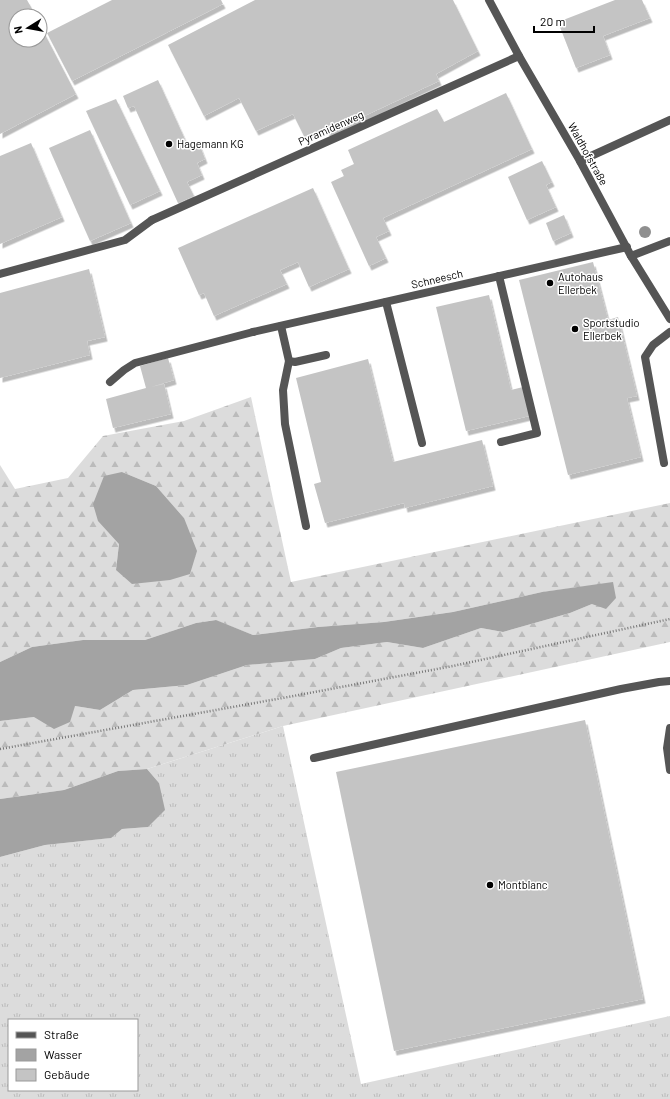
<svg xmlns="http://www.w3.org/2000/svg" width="670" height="1099" viewBox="0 0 670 1099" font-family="Barlow,sans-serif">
<defs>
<pattern id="grass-tufts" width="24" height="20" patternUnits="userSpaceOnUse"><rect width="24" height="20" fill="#dcdcdc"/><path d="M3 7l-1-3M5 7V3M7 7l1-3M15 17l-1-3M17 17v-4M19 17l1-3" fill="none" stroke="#bbb"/></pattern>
<pattern id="forest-firs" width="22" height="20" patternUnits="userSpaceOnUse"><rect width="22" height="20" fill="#dcdcdc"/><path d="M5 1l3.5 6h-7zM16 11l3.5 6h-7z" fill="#bbb"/></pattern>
<filter id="shadow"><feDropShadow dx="2.5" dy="4.5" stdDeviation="0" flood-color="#0004"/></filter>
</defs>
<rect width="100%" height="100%" fill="#fff"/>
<!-- grass -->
<path fill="url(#grass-tufts)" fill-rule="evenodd" d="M283,726L361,1084L670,1016V1099H0V857L45,845L110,838L122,829L148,827L159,783L147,769ZM9,1020H137V1090H9Z"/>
<!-- forest -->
<path fill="url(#forest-firs)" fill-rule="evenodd" d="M251,397L291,582L670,503V642L283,726L147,769L118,771L64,790L0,799V721L34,717L75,706L100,710L133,690L187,685L247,665L315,659L341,648L387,642L423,648L481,628L503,632L570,613L592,604L613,583L542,592L453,612L384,622L318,627L253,635L215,620L196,623L145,640H83L32,647L0,662V465L15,489L68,478L103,436L184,421ZM122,472L156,486L184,518L116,570L119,544Z"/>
<!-- water -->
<g fill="#a3a3a3">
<path d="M122,472L156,486L184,518L197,551L190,574L170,580L132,584L116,570L119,544L98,521L93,504L104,476Z"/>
<path d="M613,582L616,598L606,609L592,604L570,613L503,632L481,628L423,648L387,642L341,648L315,659L247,665L187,685L133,690L100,710L75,706L70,722L54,729L34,717L0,721V662L32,647L83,640H145L196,623L216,620L253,635L318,627L384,622L453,612L542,592Z"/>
<path d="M147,769L159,783L165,810L148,827L122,829L111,838L45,845L0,857V799L64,790L118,771Z"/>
</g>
<!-- building -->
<g fill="#c4c4c4" filter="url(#shadow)">
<path d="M0,0H27L36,16H16V40H40V25L76,94L0,134Z"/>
<path d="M112,0H221L223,4L72,81L47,33Z"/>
<path d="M255,0H453L478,51L436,74L439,81L328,133L325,128L305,138L293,114L256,131L239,98L204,116L168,45Z"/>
<path d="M615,0H642L650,18L603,36L610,55L576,68L558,22Z"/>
<path d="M158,80L188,146L198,141L205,159L197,163L202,175L187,182L194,196L178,203L134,106L128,108L123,96Z"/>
<path d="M506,93L532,149L383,218L389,231L376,237L386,258L369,266L331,182L344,176L341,170L354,164L348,150L437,109L444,122Z"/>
<path d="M116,99L160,191L130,205L86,111Z"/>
<path d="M90,130L131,223L90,241L49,148Z"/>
<path d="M31,143L62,217L0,244V156Z"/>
<path d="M542,161L552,182L546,185L556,207L527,220L508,177Z"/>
<path d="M313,188L349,269L309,287L298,262L280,270L287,284L214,316L204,293L199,295L178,248Z"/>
<path d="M564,215L571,233L553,241L546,223Z"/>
<path d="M593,262L608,320L618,317L637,396L627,398L641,457L568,475L519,280Z"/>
<path d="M89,269L105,337L87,341L90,355L0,378V293Z"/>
<path d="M489,295L511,390L523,387L529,416L466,431L436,307Z"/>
<path d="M168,358L174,380L151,387L164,384L171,414L113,428L106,399L146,388L140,366Z"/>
<path d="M368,359L393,462L482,440L493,486L405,508L404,503L325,523L314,484L321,482L296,378Z"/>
<path d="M585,720L643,999L394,1051L336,772Z"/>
</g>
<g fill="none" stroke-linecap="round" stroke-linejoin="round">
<!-- path -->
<path stroke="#777" stroke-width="2.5" stroke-dasharray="1 2" stroke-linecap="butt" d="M0,749L288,697L453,666L670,619"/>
<!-- service -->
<g stroke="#555" stroke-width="8">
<path d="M580,161L670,120"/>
<path d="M631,256L670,241"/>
<path d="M0,274L125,240L152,220"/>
<path d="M499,276L537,433L501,442"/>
<path d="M386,302L422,443"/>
<path d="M281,326L289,361L295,362L326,355"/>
<path d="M289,361L283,390L285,424L306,526"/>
<path d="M110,382L124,370L135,363L253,332"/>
<path d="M664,463L645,357L653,345L670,332"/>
<path d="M670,728L667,748L670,770"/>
<path d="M314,758L621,689L659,682L670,681"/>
</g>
<!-- minor -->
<g stroke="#555" stroke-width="8">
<path d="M489,0L519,56L580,161L631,256L670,319"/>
<path d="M152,220L519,56"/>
<path d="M253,332L627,247"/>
</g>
</g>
<!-- trees -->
<circle fill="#8f8f8f" cx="645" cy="232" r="6"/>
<!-- markers -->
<g fill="#000" stroke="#fff" stroke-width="1.5">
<circle cx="169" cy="144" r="4"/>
<circle cx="550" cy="283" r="4"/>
<circle cx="575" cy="329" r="4"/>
<circle cx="490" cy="885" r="4"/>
</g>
<g text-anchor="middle" stroke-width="3" stroke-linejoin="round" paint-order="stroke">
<!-- street labels -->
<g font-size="11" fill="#000" stroke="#fff">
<text transform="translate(331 128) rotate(-24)" y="4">Pyramidenweg</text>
<text transform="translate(588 154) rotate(61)" y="4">Waldhofstraße</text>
<text transform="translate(437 279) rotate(-13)" y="4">Schneesch</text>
</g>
<!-- poi labels -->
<g font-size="11" fill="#000" stroke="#fff" text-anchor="start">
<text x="177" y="148">Hagemann KG</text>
<text x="558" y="281">Autohaus<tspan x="558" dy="13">Ellerbek</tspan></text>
<text x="583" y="327">Sportstudio<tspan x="583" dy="13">Ellerbek</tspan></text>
<text x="498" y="889">Montblanc</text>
</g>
</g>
<!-- legend -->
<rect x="8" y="1019" width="130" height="72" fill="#ffffff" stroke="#999999"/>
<rect x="16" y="1032" width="20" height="6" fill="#555555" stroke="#999999"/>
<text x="44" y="1039" font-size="12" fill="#000000">Straße</text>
<rect x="16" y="1049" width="20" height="12" fill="#a3a3a3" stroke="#999999"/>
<text x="44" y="1059" font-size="12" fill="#000000">Wasser</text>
<rect x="16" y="1069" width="20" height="12" fill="#c4c4c4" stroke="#999999"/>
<text x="44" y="1079" font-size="12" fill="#000000">Gebäude</text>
<!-- north arrow -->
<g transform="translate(28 28) rotate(259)"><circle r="19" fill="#ffffff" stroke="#999999"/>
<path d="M0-3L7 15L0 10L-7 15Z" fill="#000000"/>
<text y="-6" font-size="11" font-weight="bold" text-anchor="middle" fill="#000000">N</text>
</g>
<!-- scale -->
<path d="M534 26v6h60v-6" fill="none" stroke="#000000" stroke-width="2"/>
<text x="540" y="26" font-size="12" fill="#000000" stroke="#ffffff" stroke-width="3" paint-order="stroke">20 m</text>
</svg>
